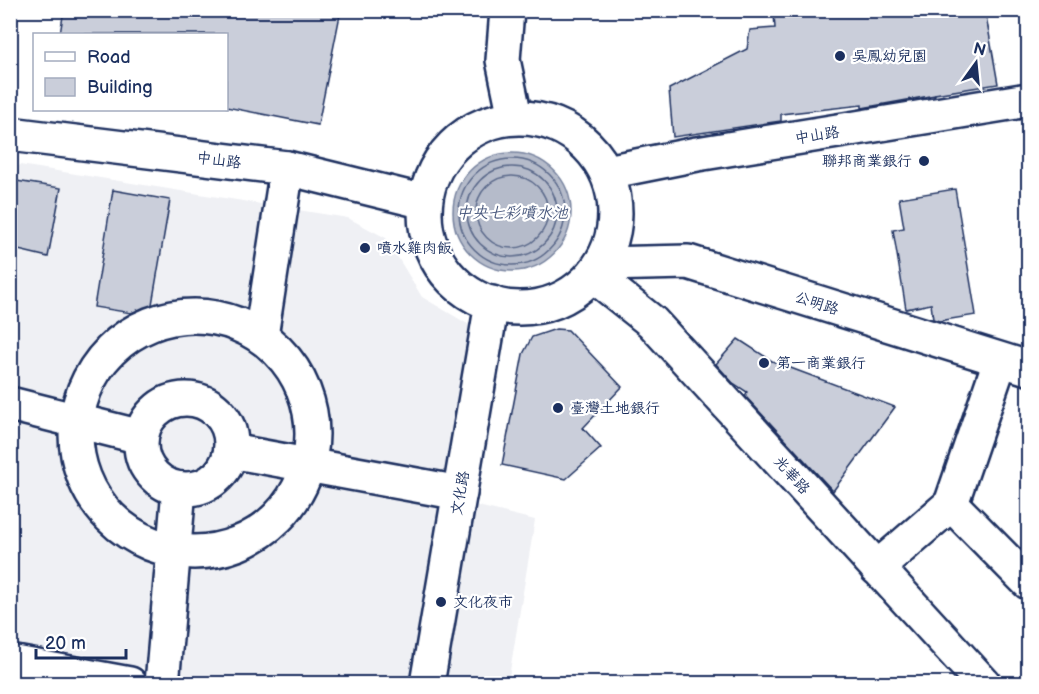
<svg xmlns="http://www.w3.org/2000/svg" width="1039" height="694" viewBox="0 0 1039 694" font-family="'Balsamiq Sans','LXGW WenKai TC',sans-serif">
<rect width="100%" height="100%" fill="#fff"/>
<filter id="ink" filterUnits="userSpaceOnUse"><feTurbulence type="fractalNoise" baseFrequency=".0167" numOctaves="2"/><feDisplacementMap in="SourceGraphic" scale="12" xChannelSelector="R" yChannelSelector="G"/><feConvolveMatrix kernelMatrix="1 2 1 2 8 2 1 2 1" color-interpolation-filters="sRGB"/></filter>
<g filter="url(#ink)">
<!-- built -->
<path fill="#eff0f4" d="M20,165L348,218L386,238L422,297L478,330L449,499L535,520L508,683H235L11,645L10,173Z"/>
<!-- water -->
<circle fill="#b5bbca" stroke="#77839f" stroke-width="1.5" cx="512" cy="212" r="59"/>
<g fill="none" stroke-linecap="round" stroke-linejoin="round">
<!-- shore -->
<g stroke="#596789" stroke-width="1.5">
<circle cx="512" cy="212" r="53"/>
<circle cx="512" cy="212" r="45"/>
<circle cx="512" cy="212" r="36"/>
</g>
</g>
<!-- building -->
<g fill="#caceda" stroke="#1b2f5e" stroke-width="1.5">
<path d="M64,10H341L318,125L226,107V34H60Z"/>
<path d="M805,10H985L998,84L935,94V95L862,108V105L781,114V121L673,137L669,89L747,49L750,30L775,28L774,14Z"/>
<path d="M10,180L61,188L48,257L10,248Z"/>
<path d="M955,189L976,315L939,321L933,319L931,304L906,309L893,230L904,228L899,198Z"/>
<path d="M113,190L170,200L150,316L94,307Z"/>
<path d="M556,329L568,330L622,387L583,428L601,448L566,479L502,465L523,354L532,337Z"/>
<path d="M738,339L772,361L895,407L833,491L745,396L747,392L733,383L716,364Z"/>
</g>
<g fill="none" stroke-linecap="round" stroke-linejoin="round">
<defs>
<g id="minor">
<path d="M507,10L503,60L515,117"/>
<circle cx="520" cy="213" r="95"/>
<path d="M10,134L287,168L425,202"/>
<path d="M607,172L697,154L1028,100"/>
<path d="M602,264L688,262L1028,368"/>
<path d="M593,275L652,322L984,684"/>
<circle cx="194" cy="434" r="118"/>
<path d="M261,336L287,168"/>
<circle cx="186" cy="444" r="45"/>
<path d="M10,404L141,437"/>
<path d="M231,451L460,493"/>
<path d="M951,504L1028,582"/>
<path d="M877,568L951,504L1000,361"/>
<path d="M10,662L130,684"/>
<path d="M162,684L179,489"/>
<path d="M427,684L492,303"/>
</g>
</defs>
<!-- minor casing -->
<use href="#minor" stroke="#1b2f5e" stroke-width="38"/>
<!-- minor -->
<use href="#minor" stroke="#fff" stroke-width="33"/>
</g>
</g>
<!-- markers -->
<g fill="#1b2f5e" stroke="#fff" stroke-width="2">
<circle cx="840" cy="56" r="6"/>
<circle cx="924" cy="161" r="6"/>
<circle cx="365" cy="248" r="6"/>
<circle cx="764" cy="363" r="6"/>
<circle cx="558" cy="408" r="6"/>
<circle cx="441" cy="602" r="6"/>
</g>
<g text-anchor="middle" stroke-width="4.5" stroke-linejoin="round" paint-order="stroke">
<!-- poi labels -->
<g font-size="15" fill="#1b2f5e" stroke="#fff" text-anchor="start">
<text x="852" y="61">吳鳳幼兒園</text>
<text x="912" y="166" text-anchor="end">聯邦商業銀行</text>
<text x="377" y="253">噴水雞肉飯</text>
<text x="776" y="368">第一商業銀行</text>
<text x="570" y="413">臺灣土地銀行</text>
<text x="453" y="607">文化夜市</text>
</g>
<!-- street labels -->
<g font-size="15" fill="#1b2f5e" stroke="#fff">
<text transform="translate(817 135) rotate(-9)" y="5">中山路</text>
<text transform="translate(219 160) rotate(7)" y="5">中山路</text>
<text transform="translate(817 303) rotate(18)" y="5">公明路</text>
<text transform="translate(792 475) rotate(48)" y="5">光華路</text>
<text transform="translate(460 493) rotate(-80)" y="5">文化路</text>
</g>
<!-- water labels -->
<g font-size="16" font-style="italic" fill="#49597e" stroke="#fff">
<text x="512" y="218">中央七彩噴水池</text>
</g>
</g>
<!-- margin -->
<rect width="1039" height="694" fill="none" stroke="#fff" stroke-width="36"/>
<rect x="18" y="18" width="1003" height="658" fill="none" stroke="#1b2f5e" stroke-width="2" filter="url(#ink)"/>
<!-- legend -->
<rect x="33" y="33" width="195" height="78" fill="#ffffff" stroke="#a4acbf" stroke-width="1.5"/>
<rect x="45" y="52" width="30" height="9" fill="#ffffff" stroke="#a4acbf" stroke-width="1.5"/>
<text x="87" y="63" font-size="18" fill="#1b2f5e">Road</text>
<rect x="45" y="78" width="30" height="18" fill="#caceda" stroke="#a4acbf" stroke-width="1.5"/>
<text x="87" y="93" font-size="18" fill="#1b2f5e">Building</text>
<!-- north arrow -->
<g transform="translate(976 63) rotate(15)" stroke="#ffffff" stroke-width="4.5" paint-order="stroke">
<path d="M0-4.5L10 22L0 15L-10 22Z" fill="#1b2f5e"/>
<text y="-9" font-size="16" font-weight="bold" text-anchor="middle" fill="#1b2f5e">N</text>
</g>
<!-- scale -->
<path d="M36 649v9h90v-9" fill="none" stroke="#1b2f5e" stroke-width="3"/>
<text x="45" y="649" font-size="18" fill="#1b2f5e" stroke="#ffffff" stroke-width="4.5" paint-order="stroke">20 m</text>
</svg>
